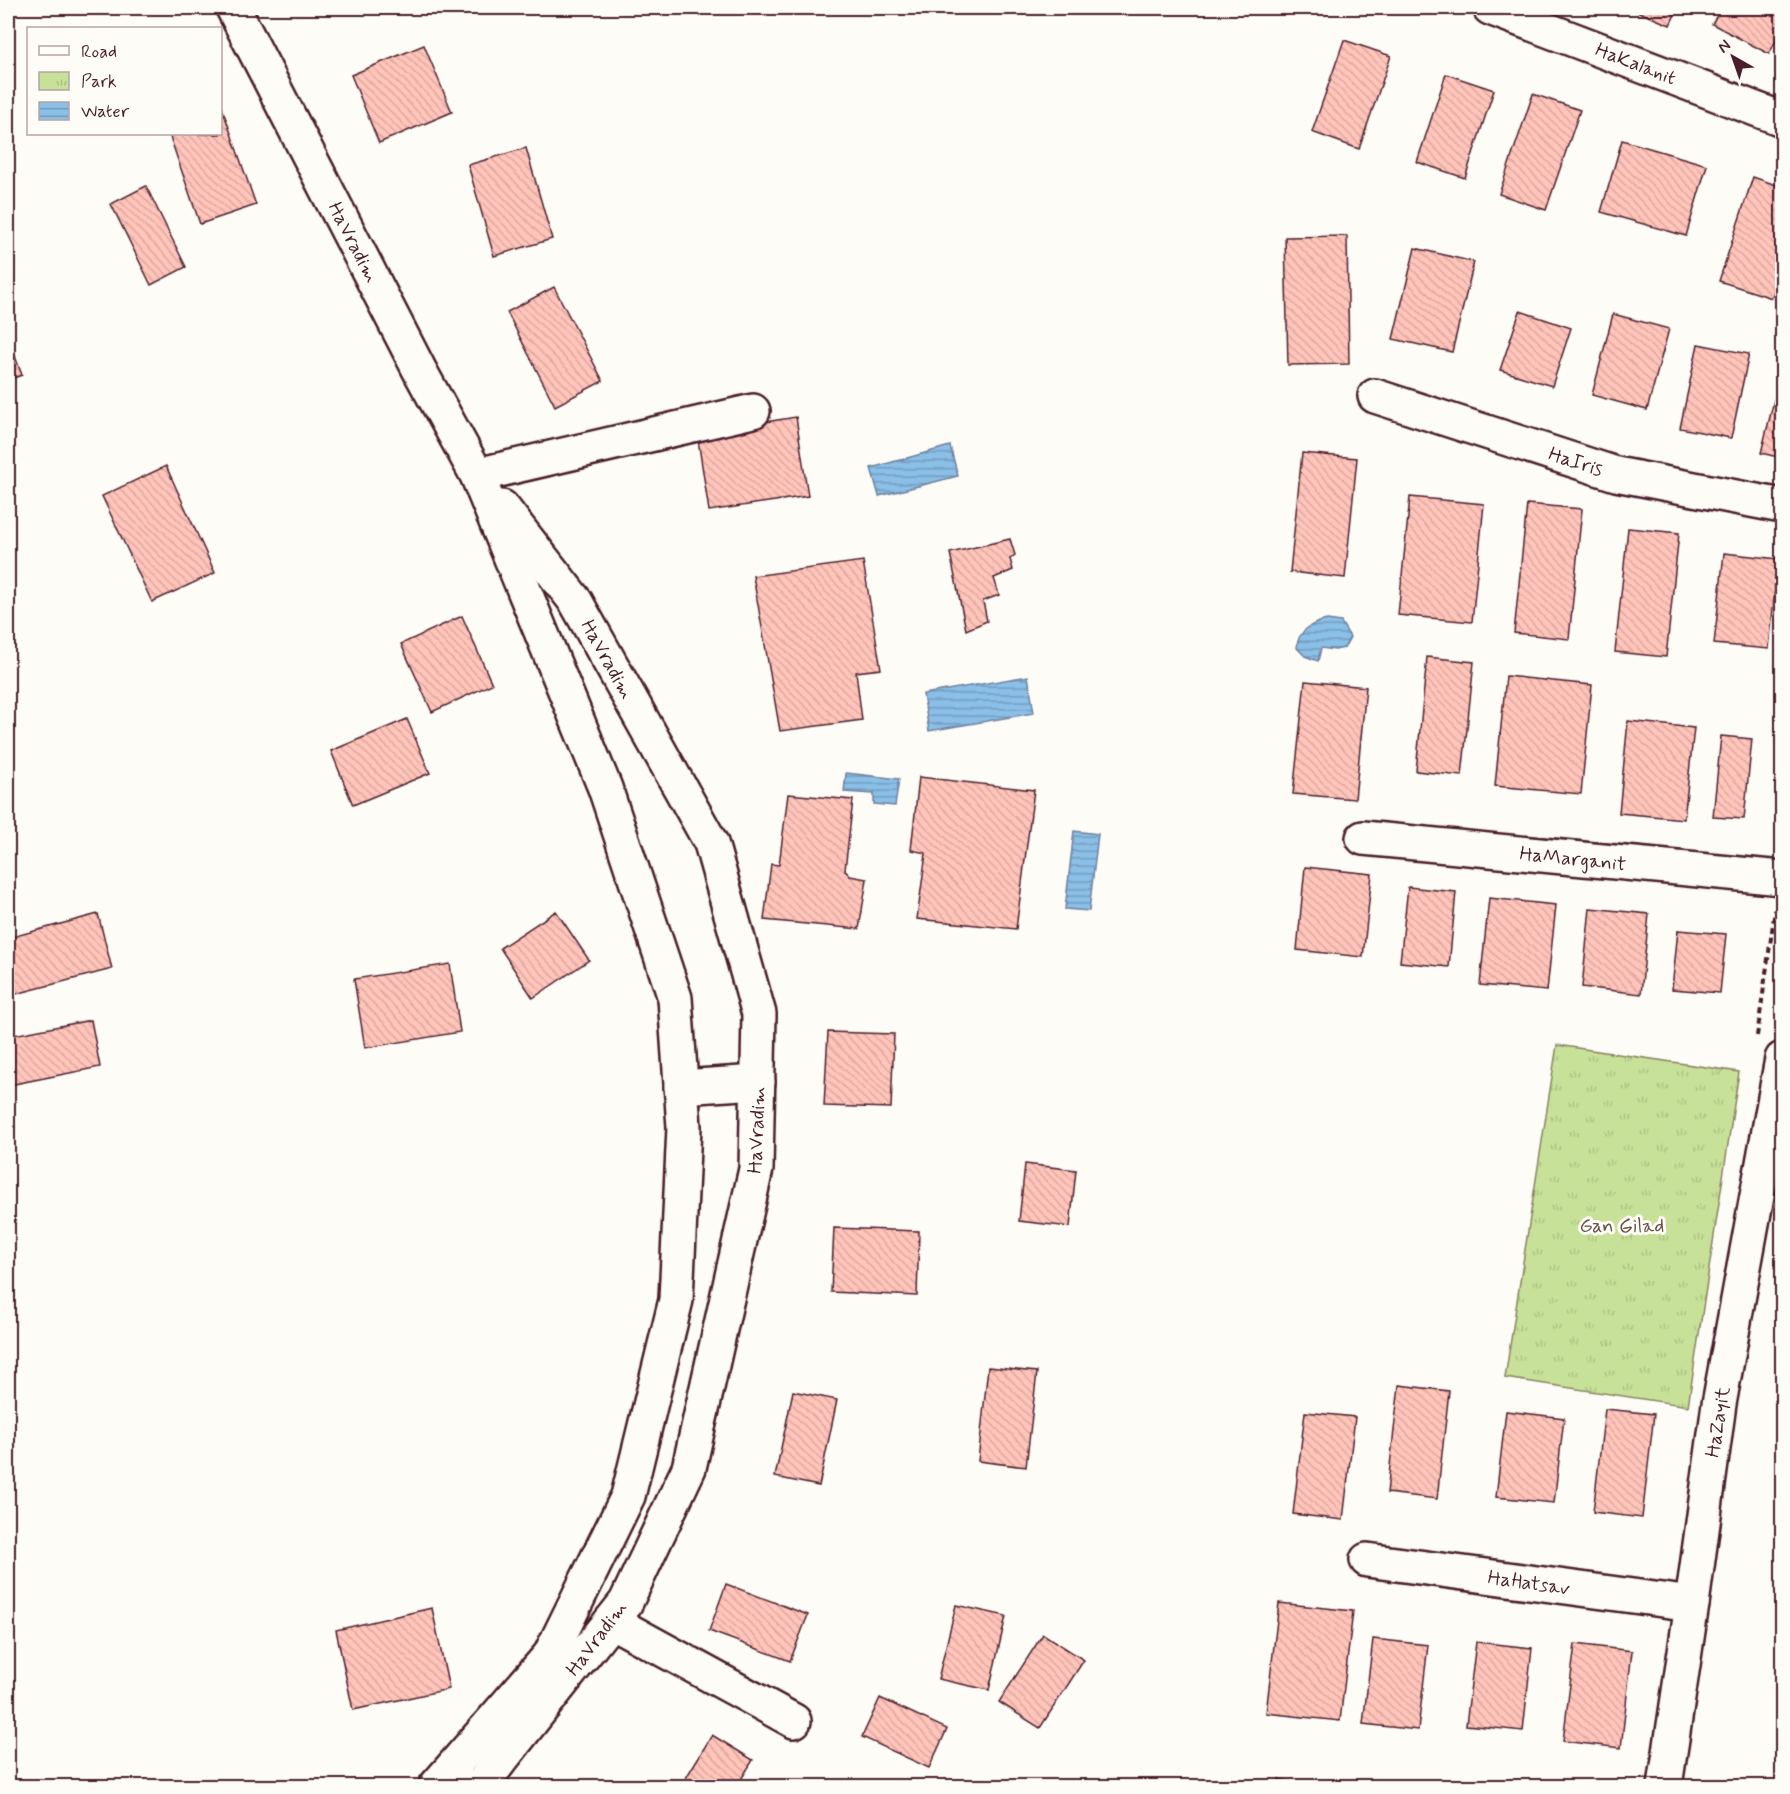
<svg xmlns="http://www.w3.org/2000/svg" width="1790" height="1794" viewBox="0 0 1790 1794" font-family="Mynerve,sans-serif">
<defs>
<pattern id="park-tufts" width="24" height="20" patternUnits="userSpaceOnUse" patternTransform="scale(1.5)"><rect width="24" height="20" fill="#c7e298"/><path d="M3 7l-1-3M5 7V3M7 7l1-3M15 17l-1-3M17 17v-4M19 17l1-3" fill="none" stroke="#acc183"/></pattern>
<pattern id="water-rules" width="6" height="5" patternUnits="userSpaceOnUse" patternTransform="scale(1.5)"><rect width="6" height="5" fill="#8abfe7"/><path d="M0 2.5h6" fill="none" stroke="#739bbb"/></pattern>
<pattern id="building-back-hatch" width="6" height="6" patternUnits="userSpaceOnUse" patternTransform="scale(1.5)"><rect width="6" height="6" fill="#ffc4ba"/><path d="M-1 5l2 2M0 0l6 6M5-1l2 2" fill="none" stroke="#dca8a0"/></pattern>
</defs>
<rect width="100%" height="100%" fill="#fdfcf7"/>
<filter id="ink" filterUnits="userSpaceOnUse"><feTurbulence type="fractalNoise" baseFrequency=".0167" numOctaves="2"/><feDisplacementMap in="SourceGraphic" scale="12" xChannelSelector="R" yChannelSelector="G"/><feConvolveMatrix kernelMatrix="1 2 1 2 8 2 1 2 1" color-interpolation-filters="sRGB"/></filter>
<g filter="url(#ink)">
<!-- park -->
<path fill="url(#park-tufts)" stroke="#888062" stroke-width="1.5" d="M1557,1045L1739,1072L1688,1406L1505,1378Z"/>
<!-- water -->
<g fill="url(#water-rules)" stroke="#707f9c" stroke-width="1.5">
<path d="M950,446L958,476L879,496L871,468Z"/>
<path d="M1327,620L1341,622L1350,637L1344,648L1335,650L1321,648L1318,661L1305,656L1297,648C1297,631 1312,623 1327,620Z"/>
<path d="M1028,676L1034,713L929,731L923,694Z"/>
<path d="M846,773L899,779L895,806L874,804V794L844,792Z"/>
<path d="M1074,831L1098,834L1089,911L1065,909Z"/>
</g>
<!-- building -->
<g fill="url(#building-back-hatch)" stroke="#4a1f2b" stroke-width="1.5">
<path d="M1629,8H1678L1670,25Z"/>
<path d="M1721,8H1782V29L1769,54L1712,24Z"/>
<path d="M1344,40L1391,56L1359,149L1312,132Z"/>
<path d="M424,45L452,112L379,143L351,75Z"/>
<path d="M1446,74L1494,90L1465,178L1417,162Z"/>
<path d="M1533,94L1580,110L1546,210L1499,194Z"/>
<path d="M220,102L256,205L200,224L169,134H220Z"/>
<path d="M1622,140L1707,165L1686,236L1601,212Z"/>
<path d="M526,148L552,239L494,256L468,165Z"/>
<path d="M1753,177L1782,187V267L1772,298L1719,281Z"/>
<path d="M146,186L186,267L151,285L111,204Z"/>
<path d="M1347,236L1349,364L1288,365L1285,237Z"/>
<path d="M1415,248L1474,262L1452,352L1393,339Z"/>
<path d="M554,287L603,381L555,406L507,312Z"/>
<path d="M1520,311L1571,328L1552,386L1500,370Z"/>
<path d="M1613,314L1669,329L1647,410L1592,395Z"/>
<path d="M8,337L22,375L8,380Z"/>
<path d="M1698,344L1749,354L1731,438L1680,428Z"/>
<path d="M1779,380L1782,381V458L1761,453Z"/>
<path d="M796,417L808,496L709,511L697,433Z"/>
<path d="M1302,453L1357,458L1345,578L1290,572Z"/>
<path d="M166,466L215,573L152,602L102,496Z"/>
<path d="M1410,497L1484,504L1472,622L1398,615Z"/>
<path d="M1527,504L1582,509L1569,639L1514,633Z"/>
<path d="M1628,528L1679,533L1666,657L1615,652Z"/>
<path d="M1010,539L1015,555L1010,559L1013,570L994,578L999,595L983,601L987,621L966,630L950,553Z"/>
<path d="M1724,553L1778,559L1769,649L1714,644Z"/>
<path d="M863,561L881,669L856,672L862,720L780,731L753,576Z"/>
<path d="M462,616L492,684L432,712L401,644Z"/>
<path d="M1427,657L1474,662L1462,776L1416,771Z"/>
<path d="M1506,676L1592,685L1581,794L1495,786Z"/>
<path d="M1305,681L1366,687L1355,799L1293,794Z"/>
<path d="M407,719L430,773L353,805L331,751Z"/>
<path d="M1628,721L1694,728L1684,819L1619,813Z"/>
<path d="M1721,736L1752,739L1744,819L1713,817Z"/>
<path d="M919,777L1034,790L1016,929L917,919L926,853L911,850Z"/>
<path d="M788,794L853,800L845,870L850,876L867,879L859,929L764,920L771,864L779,865Z"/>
<path d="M1305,867L1372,874L1363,957L1297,950Z"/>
<path d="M1408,887L1456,892L1449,967L1400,962Z"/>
<path d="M1489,898L1556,905L1547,991L1480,985Z"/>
<path d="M1590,908L1649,914L1641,994L1582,987Z"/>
<path d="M556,911L589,960L533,998L500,948Z"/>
<path d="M98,914L112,969L8,996V938Z"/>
<path d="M1678,930L1726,934L1720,993L1672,989Z"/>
<path d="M450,964L460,1032L365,1048L354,979Z"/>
<path d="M91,1020L100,1067L9,1085L8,1076V1036Z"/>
<path d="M828,1032L894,1034L891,1108L824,1106Z"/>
<path d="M1025,1164L1076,1170L1070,1227L1019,1221Z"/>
<path d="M834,1228L919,1231L917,1296L831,1292Z"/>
<path d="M988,1367L1037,1372L1026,1467L978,1461Z"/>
<path d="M1399,1385L1449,1391L1437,1499L1387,1493Z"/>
<path d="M793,1391L837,1400L819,1486L775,1477Z"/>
<path d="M1605,1409L1654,1414L1642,1518L1593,1512Z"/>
<path d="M1506,1411L1564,1418L1554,1503L1496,1497Z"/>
<path d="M1305,1412L1355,1417L1343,1520L1293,1514Z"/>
<path d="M726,1584L808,1615L790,1661L709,1631Z"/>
<path d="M1279,1603L1353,1611L1340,1721L1266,1713Z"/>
<path d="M956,1605L1006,1616L989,1690L938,1679Z"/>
<path d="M432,1608L449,1689L353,1710L336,1630Z"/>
<path d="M1043,1634L1084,1660L1040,1728L999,1702Z"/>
<path d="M1373,1639L1428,1645L1418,1730L1363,1724Z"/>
<path d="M1476,1642L1532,1648L1523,1731L1466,1725Z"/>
<path d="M1575,1644L1632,1651L1621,1748L1563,1741Z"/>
<path d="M880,1698L947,1729L929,1768L862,1737Z"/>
<path d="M712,1735L753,1760L737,1786H681Z"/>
<path d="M1279,1779L1309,1786H1277Z"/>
</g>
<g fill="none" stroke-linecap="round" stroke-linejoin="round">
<defs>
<g id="minor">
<path d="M233,8L421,373L477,475L605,788L675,998L684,1127L676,1300L628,1496L550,1655L436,1786"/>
<path d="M1490,8L1782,119"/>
<path d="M1375,396L1616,474L1782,506"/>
<path d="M477,475L753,411"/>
<path d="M1363,838L1782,878"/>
<path d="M681,1087L758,1082"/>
<path d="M1367,1560L1692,1604"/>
<path d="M611,1621L794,1721"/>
<path d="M477,1786L481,1785L626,1602L689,1468L756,1169L759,1014L711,843L576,602L502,507"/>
<path d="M1665,1786L1692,1604L1719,1404L1782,1059"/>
</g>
</defs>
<!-- minor casing -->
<use href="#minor" stroke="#4a1f2b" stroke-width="38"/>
<!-- path -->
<path stroke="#4a1f2b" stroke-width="4" stroke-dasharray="6 4.5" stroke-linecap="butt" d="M1757,1036L1775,910"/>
<!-- minor -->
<use href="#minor" stroke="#fdfcf7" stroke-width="33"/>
</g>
</g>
<g text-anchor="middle" stroke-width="6" stroke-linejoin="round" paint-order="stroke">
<!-- street labels -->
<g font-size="20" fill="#4a1f2b" stroke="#fdfcf7">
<text transform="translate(1636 63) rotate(21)" y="7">HaKalanit</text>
<text transform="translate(354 242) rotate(63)" y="7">HaVradim</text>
<text transform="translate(1576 461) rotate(18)" y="7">HaIris</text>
<text transform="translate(608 659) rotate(61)" y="7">HaVradim</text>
<text transform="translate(1573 858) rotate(6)" y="7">HaMarganit</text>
<text transform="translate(756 1130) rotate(-87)" y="7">HaVradim</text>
<text transform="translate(1717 1422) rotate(-81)" y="7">HaZayit</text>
<text transform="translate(1529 1582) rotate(8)" y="7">HaHatsav</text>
<text transform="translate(596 1638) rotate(-53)" y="7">HaVradim</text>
</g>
<!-- park labels -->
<g font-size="20" fill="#695046" stroke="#fdfcf7">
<text x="1622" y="1232">Gan Gilad</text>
</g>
</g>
<!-- margin -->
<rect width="1790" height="1794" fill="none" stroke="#fdfcf7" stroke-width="30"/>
<rect x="15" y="15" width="1760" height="1764" fill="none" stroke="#4a1f2b" stroke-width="2" filter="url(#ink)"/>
<!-- legend -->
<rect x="27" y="27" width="195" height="108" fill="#fdfcf7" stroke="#b5a4a5" stroke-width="1.5"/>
<rect x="39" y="46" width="30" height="9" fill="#fdfcf7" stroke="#b5a4a5" stroke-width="1.5"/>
<text x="81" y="57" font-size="18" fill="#4a1f2b">Road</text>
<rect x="39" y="72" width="30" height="18" fill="url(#park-tufts)" stroke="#b5a4a5" stroke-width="1.5"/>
<text x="81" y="87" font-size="18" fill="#4a1f2b">Park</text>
<rect x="39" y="102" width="30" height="18" fill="url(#water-rules)" stroke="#b5a4a5" stroke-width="1.5"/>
<text x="81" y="117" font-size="18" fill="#4a1f2b">Water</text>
<!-- north arrow -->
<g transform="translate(1733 57) rotate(320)" stroke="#fdfcf7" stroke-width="4.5" paint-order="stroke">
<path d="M0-4.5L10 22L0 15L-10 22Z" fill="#4a1f2b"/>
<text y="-9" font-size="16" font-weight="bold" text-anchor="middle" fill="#4a1f2b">N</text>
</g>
</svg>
